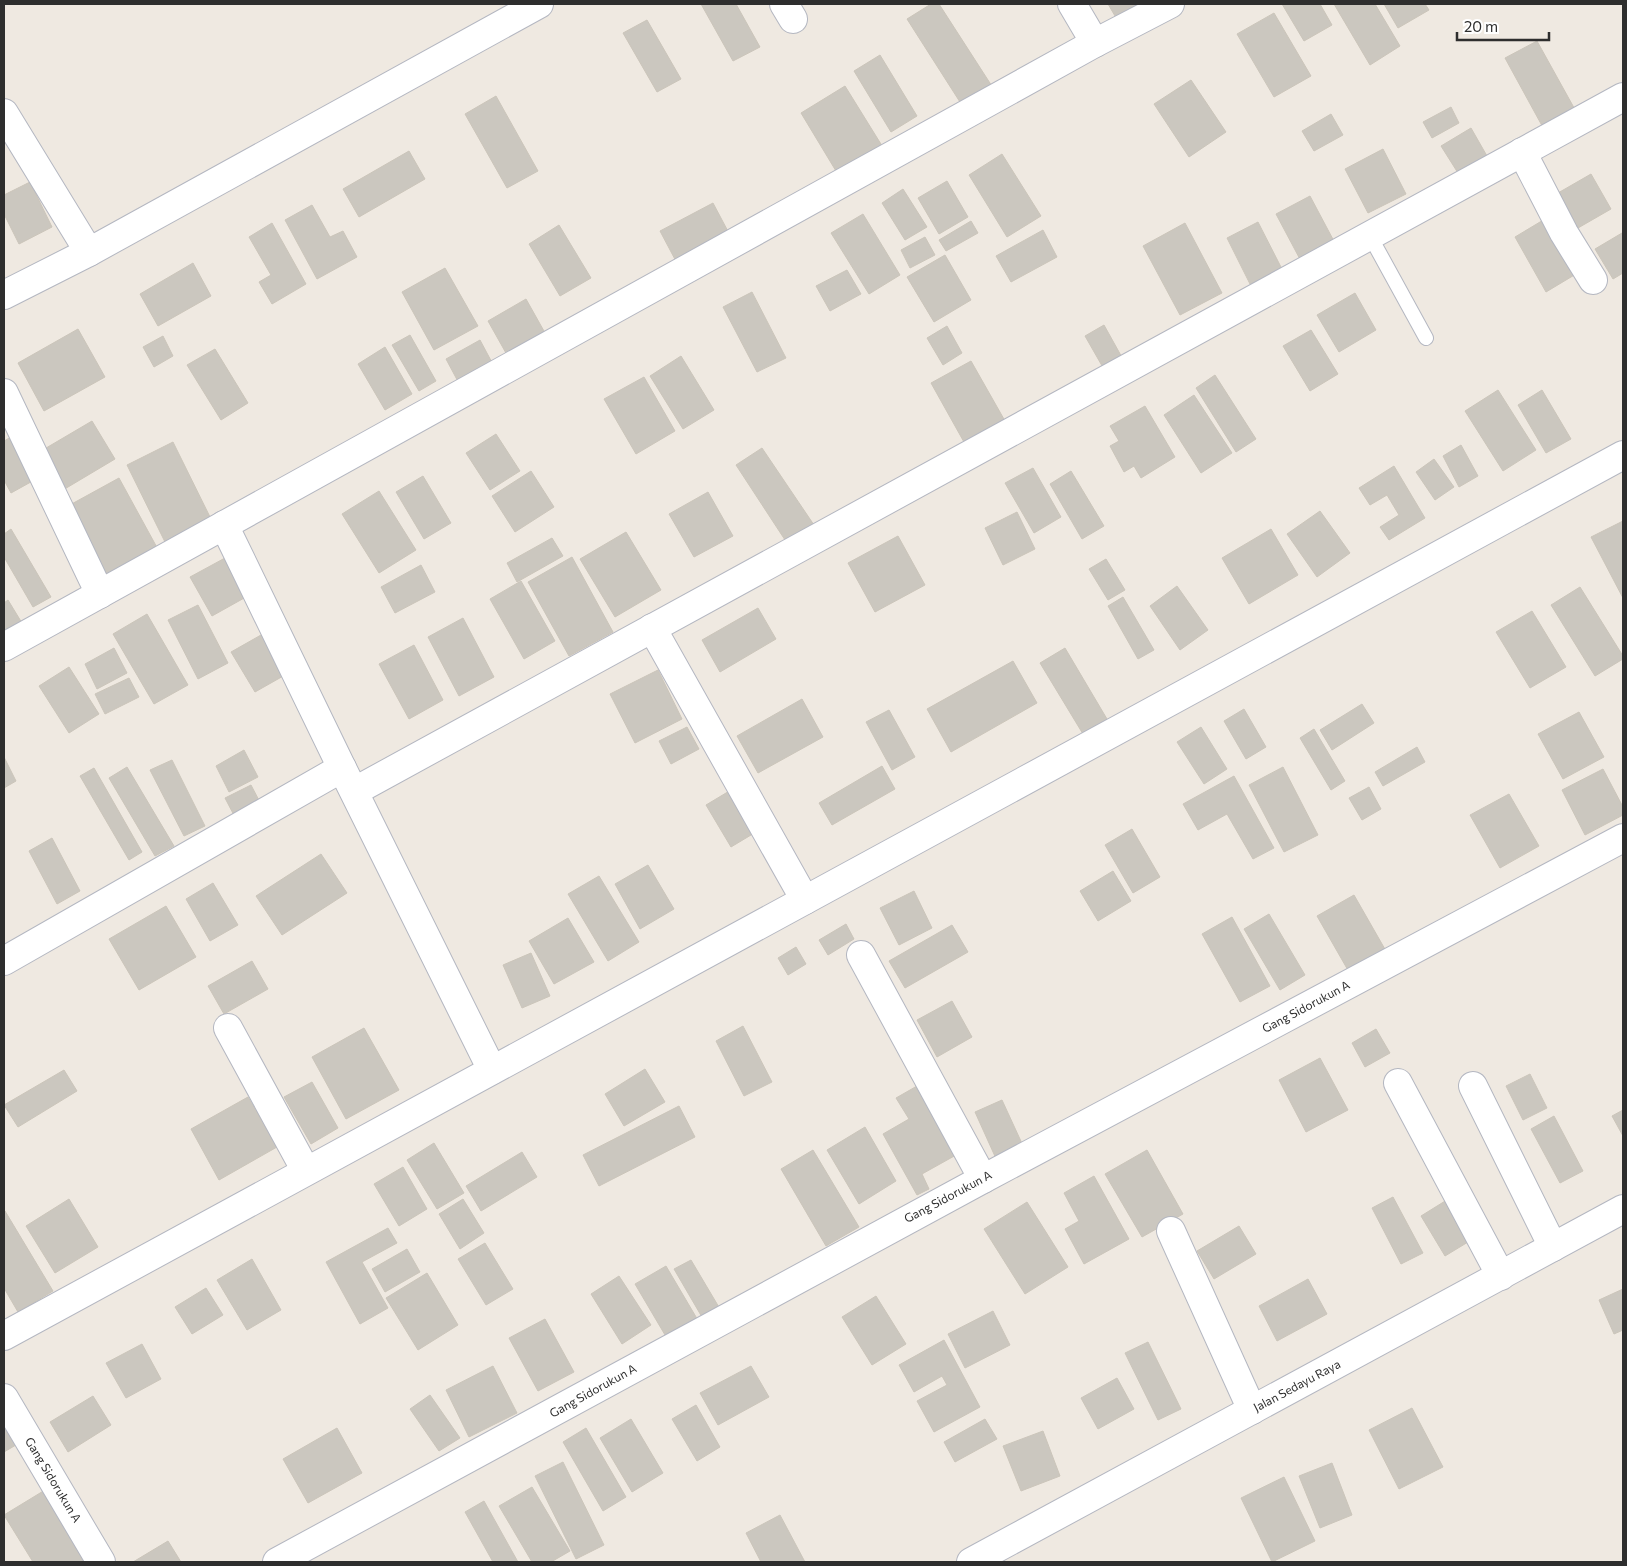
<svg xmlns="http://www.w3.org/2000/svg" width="1627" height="1566" viewBox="0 0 1627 1566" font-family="Commissioner,sans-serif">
<rect width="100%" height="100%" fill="#efe9e1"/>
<!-- building -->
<g fill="#cbc7bf" stroke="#cbc5ba">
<path d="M701,4H736L760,47L733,61Z"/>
<path d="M931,4H939L997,94L967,113L907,19Z"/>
<path d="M1108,4H1149L1118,21Z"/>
<path d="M1282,4H1320L1332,25L1304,41Z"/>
<path d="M1334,4H1375L1400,46L1370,65Z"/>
<path d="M1384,4H1425L1429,10L1398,28Z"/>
<path d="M1274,13L1311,76L1274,97L1237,34Z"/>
<path d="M647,20L681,79L657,92L623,33Z"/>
<path d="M1537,41L1578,115L1546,133L1505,58Z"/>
<path d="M880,55L917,116L891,132L854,71Z"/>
<path d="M1191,80L1226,132L1189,157L1154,104Z"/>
<path d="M845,86L884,149L839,176L801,113Z"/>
<path d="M496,96L538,171L507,188L465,114Z"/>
<path d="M1451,107L1459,123L1432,138L1423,122Z"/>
<path d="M1331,114L1343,135L1314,151L1302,131Z"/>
<path d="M1471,128L1487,156L1458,173L1441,146Z"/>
<path d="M1383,149L1406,194L1368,213L1345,169Z"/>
<path d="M409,151L425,179L359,217L343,189Z"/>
<path d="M1002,154L1041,216L1007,237L969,175Z"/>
<path d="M1591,174L1611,209L1578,228L1558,193Z"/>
<path d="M947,181L968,217L939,234L918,198Z"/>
<path d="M30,182L52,227L19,244L4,214V195Z"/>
<path d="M903,189L927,227L905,240L882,203Z"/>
<path d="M1310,196L1336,245L1302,263L1276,214Z"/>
<path d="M713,203L731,237L678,265L660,231Z"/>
<path d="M312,205L330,237L343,231L357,257L317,279L285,220Z"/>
<path d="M863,214L900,275L869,294L831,233Z"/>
<path d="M1550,216L1581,271L1546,292L1515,237Z"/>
<path d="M971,221L978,233L946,251L939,240Z"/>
<path d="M1258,222L1283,271L1251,286L1227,238Z"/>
<path d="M272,223L306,284L272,304L259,282L271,275L249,237Z"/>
<path d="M1185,223L1222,293L1180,315L1143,246Z"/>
<path d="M559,225L591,278L560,296L529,244Z"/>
<path d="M1043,230L1057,257L1011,282L996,256Z"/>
<path d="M1622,233L1623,236V273L1613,279L1595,249Z"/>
<path d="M925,237L935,255L910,268L901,250Z"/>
<path d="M945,255L971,300L934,322L907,277Z"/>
<path d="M193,263L211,296L158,326L140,294Z"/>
<path d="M445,268L478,326L434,350L402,292Z"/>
<path d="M847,270L861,294L830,311L816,286Z"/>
<path d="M752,292L786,358L757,372L723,307Z"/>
<path d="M1355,293L1376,330L1339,352L1317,315Z"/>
<path d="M526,299L549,340L511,362L488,321Z"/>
<path d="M1104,325L1124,361L1105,371L1085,336Z"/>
<path d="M947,326L962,353L943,365L927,338Z"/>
<path d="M78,329L105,377L44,411L18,363Z"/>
<path d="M1311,330L1338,374L1310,391L1283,346Z"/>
<path d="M410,335L436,381L419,391L392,345Z"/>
<path d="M163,336L173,356L154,367L143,347Z"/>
<path d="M480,340L496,370L462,389L446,359Z"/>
<path d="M385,347L412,394L385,410L358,364Z"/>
<path d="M215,349L248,403L221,420L187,365Z"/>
<path d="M681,356L714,410L683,429L650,376Z"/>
<path d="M971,361L1009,428L969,451L931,383Z"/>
<path d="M1215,375L1256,439L1236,452L1196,388Z"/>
<path d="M644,377L675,431L636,454L604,399Z"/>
<path d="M1498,390L1536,450L1503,471L1465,411Z"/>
<path d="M1542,390L1571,439L1546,453L1518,405Z"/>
<path d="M1194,395L1232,453L1201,473L1164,415Z"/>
<path d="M1145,406L1175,457L1141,478L1134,466L1124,472L1110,446L1119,441L1110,426Z"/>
<path d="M92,421L115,459L63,490L41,451Z"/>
<path d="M496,434L520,471L490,490L466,453Z"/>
<path d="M13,436L38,478L11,493L4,480V441Z"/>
<path d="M173,442L213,523L167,546L127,465Z"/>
<path d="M1461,445L1478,476L1459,487L1443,456Z"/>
<path d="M762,448L814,525L787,543L736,465Z"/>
<path d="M1434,459L1454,487L1435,500L1416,472Z"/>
<path d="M1394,466L1425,518L1389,540L1380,527L1399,515L1387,495L1370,505L1359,488Z"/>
<path d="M1033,468L1061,517L1034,533L1005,483Z"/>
<path d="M531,471L554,507L515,532L492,496Z"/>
<path d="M1071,471L1104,526L1082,539L1050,484Z"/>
<path d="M423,476L451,523L424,539L396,492Z"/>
<path d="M119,478L160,553L108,581L68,506Z"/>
<path d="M379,491L416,550L379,573L342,514Z"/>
<path d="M708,492L733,536L694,557L669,514Z"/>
<path d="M1320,511L1350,553L1317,577L1287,534Z"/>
<path d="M1017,512L1035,549L1003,565L985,528Z"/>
<path d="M1623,521V598L1591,537Z"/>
<path d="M11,529L51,597L33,607L4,557V534Z"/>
<path d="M1271,529L1298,575L1249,604L1222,558Z"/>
<path d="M626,532L661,590L615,617L580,559Z"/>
<path d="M898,536L925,585L875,612L848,563Z"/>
<path d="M552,538L563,556L517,582L507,563Z"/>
<path d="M572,557L613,632L569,656L528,582Z"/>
<path d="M225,558L246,597L212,616L190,577Z"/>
<path d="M1106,559L1125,590L1108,600L1089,569Z"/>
<path d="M421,565L435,592L395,613L381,587Z"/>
<path d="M521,581L555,641L524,659L490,599Z"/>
<path d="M1177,586L1208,630L1180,650L1150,606Z"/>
<path d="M1580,587L1623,656V659L1595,676L1551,605Z"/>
<path d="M1123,597L1154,650L1138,659L1108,606Z"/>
<path d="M8,600L25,628L4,640V603Z"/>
<path d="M198,605L228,663L198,679L168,620Z"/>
<path d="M758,608L776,639L720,672L702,640Z"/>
<path d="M1532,611L1566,667L1530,688L1496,632Z"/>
<path d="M147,614L188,685L154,704L113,634Z"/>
<path d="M463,618L494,677L459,696L428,637Z"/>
<path d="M261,635L285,675L255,692L231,652Z"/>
<path d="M414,645L443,700L409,719L379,664Z"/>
<path d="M114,648L127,673L97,689L85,664Z"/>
<path d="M1065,648L1107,719L1083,734L1040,663Z"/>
<path d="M1013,661L1037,703L951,752L927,709Z"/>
<path d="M69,667L99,714L69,733L39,686Z"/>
<path d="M658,670L682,719L635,743L610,694Z"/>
<path d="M129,678L139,697L105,714L95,694Z"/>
<path d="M802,699L823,737L758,773L737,736Z"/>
<path d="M1362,704L1374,723L1332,750L1320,730Z"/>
<path d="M1244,709L1266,747L1246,759L1224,721Z"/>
<path d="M889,710L915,757L892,770L866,722Z"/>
<path d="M1579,712L1604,757L1563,779L1538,734Z"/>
<path d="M687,727L699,749L671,764L659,741Z"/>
<path d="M1201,727L1227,769L1204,784L1177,742Z"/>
<path d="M1314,729L1345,781L1331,790L1300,738Z"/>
<path d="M1417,747L1425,762L1383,786L1375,772Z"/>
<path d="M244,750L258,777L229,792L216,766Z"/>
<path d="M4,757L16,781L4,788Z"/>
<path d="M172,760L205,826L184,836L150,770Z"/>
<path d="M882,766L895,789L832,825L819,803Z"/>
<path d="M127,767L174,846L155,856L109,778Z"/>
<path d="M1283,767L1318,835L1284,852L1249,785Z"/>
<path d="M94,768L142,852L129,860L80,776Z"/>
<path d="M1603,769L1623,807V815L1585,835L1562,790Z"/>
<path d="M1234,776L1274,848L1253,859L1227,814L1198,830L1183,804Z"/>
<path d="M251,785L263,808L237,821L225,798Z"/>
<path d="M1369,787L1381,809L1362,820L1349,798Z"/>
<path d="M731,790L756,832L731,847L706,805Z"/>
<path d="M1509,794L1539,846L1500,868L1470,815Z"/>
<path d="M1132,829L1160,877L1133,893L1105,845Z"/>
<path d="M52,838L80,891L57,904L29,851Z"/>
<path d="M321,854L347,893L282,935L256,896Z"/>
<path d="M648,865L674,909L640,929L615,884Z"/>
<path d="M1113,871L1131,901L1098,921L1080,891Z"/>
<path d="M599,876L639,942L608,961L568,894Z"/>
<path d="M213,883L238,925L210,941L186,899Z"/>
<path d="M914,891L932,928L899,945L880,908Z"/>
<path d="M1354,895L1386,951L1349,972L1317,916Z"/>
<path d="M166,906L196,957L139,990L109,939Z"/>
<path d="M1269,914L1305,975L1280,990L1244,929Z"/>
<path d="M1232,917L1270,986L1240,1002L1202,934Z"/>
<path d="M568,918L594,962L554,984L529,941Z"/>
<path d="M846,924L854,939L828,955L819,940Z"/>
<path d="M952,925L968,952L905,988L889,961Z"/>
<path d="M796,947L806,964L788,975L778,958Z"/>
<path d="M531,953L550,996L522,1008L503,965Z"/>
<path d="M252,961L268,989L224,1014L208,986Z"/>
<path d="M952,1001L972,1037L937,1057L917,1020Z"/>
<path d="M743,1026L772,1082L744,1096L716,1041Z"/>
<path d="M364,1028L399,1090L346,1119L312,1057Z"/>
<path d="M1376,1029L1390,1053L1365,1067L1352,1043Z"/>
<path d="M1320,1058L1348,1110L1306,1132L1279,1080Z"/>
<path d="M645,1069L665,1102L624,1126L605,1094Z"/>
<path d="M64,1070L77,1091L18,1127L4,1105Z"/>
<path d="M1530,1074L1547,1108L1523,1120L1506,1086Z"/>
<path d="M312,1082L338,1128L311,1144L284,1097Z"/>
<path d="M924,1082L965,1150L922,1174L929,1189L917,1195L883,1134L909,1119L896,1098Z"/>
<path d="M248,1097L277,1147L219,1180L191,1129Z"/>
<path d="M1002,1100L1025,1150L998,1163L975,1112Z"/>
<path d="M679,1106L695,1137L599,1186L583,1155Z"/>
<path d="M1623,1110V1136L1612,1116Z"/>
<path d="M1554,1116L1583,1171L1560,1183L1531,1129Z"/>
<path d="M865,1127L896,1181L859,1204L827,1150Z"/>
<path d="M434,1143L464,1193L437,1209L407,1160Z"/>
<path d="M813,1150L859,1227L826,1246L781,1169Z"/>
<path d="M1147,1150L1183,1214L1142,1237L1105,1174Z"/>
<path d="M522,1152L537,1177L481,1211L466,1186Z"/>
<path d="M403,1167L427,1209L399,1226L374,1184Z"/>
<path d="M1094,1176L1129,1239L1084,1264L1065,1229L1079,1221L1064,1193Z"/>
<path d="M1393,1197L1423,1253L1401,1264L1372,1208Z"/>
<path d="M1450,1198L1473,1239L1445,1256L1421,1216Z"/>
<path d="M69,1199L98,1247L55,1273L26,1226Z"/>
<path d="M463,1199L484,1233L460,1249L439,1214Z"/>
<path d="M1027,1202L1068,1267L1025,1294L984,1229Z"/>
<path d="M5,1211L53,1291L18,1312L4,1288V1212Z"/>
<path d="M1239,1226L1256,1254L1214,1279L1197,1251Z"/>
<path d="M388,1228L397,1243L362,1262L388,1308L360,1324L326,1262Z"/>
<path d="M485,1243L513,1289L486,1305L458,1259Z"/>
<path d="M407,1249L420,1272L385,1292L372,1269Z"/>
<path d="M252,1259L281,1310L247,1330L217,1280Z"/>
<path d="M691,1260L723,1314L706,1324L674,1269Z"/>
<path d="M666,1266L699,1322L668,1340L635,1284Z"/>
<path d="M427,1273L458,1325L418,1350L386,1298Z"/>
<path d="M619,1276L651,1325L622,1344L591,1294Z"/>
<path d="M1308,1279L1327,1314L1277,1341L1259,1306Z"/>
<path d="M206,1288L223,1315L192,1334L175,1307Z"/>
<path d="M1623,1289V1330L1614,1334L1599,1300Z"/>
<path d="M876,1296L906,1344L872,1365L842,1317Z"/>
<path d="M993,1311L1010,1345L965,1368L948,1334Z"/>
<path d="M545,1319L574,1372L538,1391L509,1338Z"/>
<path d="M944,1340L980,1407L934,1432L917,1401L947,1385L942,1376L914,1392L899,1365Z"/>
<path d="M1148,1342L1181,1409L1158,1420L1125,1353Z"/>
<path d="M142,1344L161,1379L126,1398L106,1363Z"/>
<path d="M493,1366L517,1413L469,1437L446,1390Z"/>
<path d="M751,1366L769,1397L718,1425L700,1393Z"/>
<path d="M1117,1378L1134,1409L1098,1429L1081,1398Z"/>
<path d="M430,1395L460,1438L439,1451L410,1409Z"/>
<path d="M93,1396L111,1425L68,1452L50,1422Z"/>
<path d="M696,1405L720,1447L697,1461L672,1419Z"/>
<path d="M1412,1408L1443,1467L1399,1489L1369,1430Z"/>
<path d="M4,1412L21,1442L4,1452Z"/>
<path d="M631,1419L663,1473L632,1492L600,1438Z"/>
<path d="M985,1419L997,1439L955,1462L944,1442Z"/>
<path d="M337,1428L362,1473L308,1503L283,1459Z"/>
<path d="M586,1428L626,1497L603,1511L563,1442Z"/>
<path d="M1043,1431L1060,1476L1021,1491L1003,1446Z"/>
<path d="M563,1462L604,1545L576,1559L535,1476Z"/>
<path d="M1332,1463L1352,1515L1320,1528L1299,1476Z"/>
<path d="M1284,1477L1315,1541L1272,1562L1241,1498Z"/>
<path d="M532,1487L570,1551L551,1562H532L499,1506Z"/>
<path d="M45,1490L90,1562H33L4,1515Z"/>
<path d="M484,1501L518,1562H493L465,1512Z"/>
<path d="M780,1515L805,1562H761L746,1533Z"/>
<path d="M168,1541L181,1562H133Z"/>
</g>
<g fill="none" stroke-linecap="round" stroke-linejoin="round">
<defs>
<path id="lane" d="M1370,236L1426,338"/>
<g id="street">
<path d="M784,4L793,19"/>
<path d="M1072,4L1095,43"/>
<path d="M4,113L89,252"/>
<path d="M1522,152L1564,233L1593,280"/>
<path d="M4,295L89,252L539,4"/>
<path d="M4,393L100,594"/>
<path d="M224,525L342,768L492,1070"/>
<path d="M652,628L805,900"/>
<path d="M4,647L1095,43L1170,4"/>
<path d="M355,791L1623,97"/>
<path d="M861,955L983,1179"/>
<path d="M4,961L342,768"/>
<path d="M228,1028L306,1171"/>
<path d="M1398,1083L1501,1276"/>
<path d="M1473,1086L1553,1247"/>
<path d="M1171,1231L1252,1410"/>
<path d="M4,1336L1623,455"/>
<path d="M4,1398L101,1562"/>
<path d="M277,1562L983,1179L1623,838"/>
<path d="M971,1562L1623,1209"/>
</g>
</defs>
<!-- lane casing -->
<use href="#lane" stroke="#b4b7c1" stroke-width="16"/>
<!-- street casing -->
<use href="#street" stroke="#b4b7c1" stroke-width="30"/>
<!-- lane -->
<use href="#lane" stroke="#fff" stroke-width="14"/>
<!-- street -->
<use href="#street" stroke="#fff" stroke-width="28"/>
</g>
<g text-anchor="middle" stroke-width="5" stroke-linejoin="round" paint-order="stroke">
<!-- street labels -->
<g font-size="12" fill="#2e2e2e" stroke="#fff">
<text transform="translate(1306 1007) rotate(-28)" y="4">Gang Sidorukun A</text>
<text transform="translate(948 1197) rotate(-28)" y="4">Gang Sidorukun A</text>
<text transform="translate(1297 1386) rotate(-28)" y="4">Jalan Sedayu Raya</text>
<text transform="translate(593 1391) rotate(-29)" y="4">Gang Sidorukun A</text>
<text transform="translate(53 1480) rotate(59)" y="4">Gang Sidorukun A</text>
</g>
</g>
<!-- border -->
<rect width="1627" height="1566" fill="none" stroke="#2e2e2e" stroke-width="10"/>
<!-- scale -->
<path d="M1457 32v8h92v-8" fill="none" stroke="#2e2e2e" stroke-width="2.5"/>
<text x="1464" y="32" font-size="15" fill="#2e2e2e" stroke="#ffffff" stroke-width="4" paint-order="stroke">20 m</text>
</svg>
